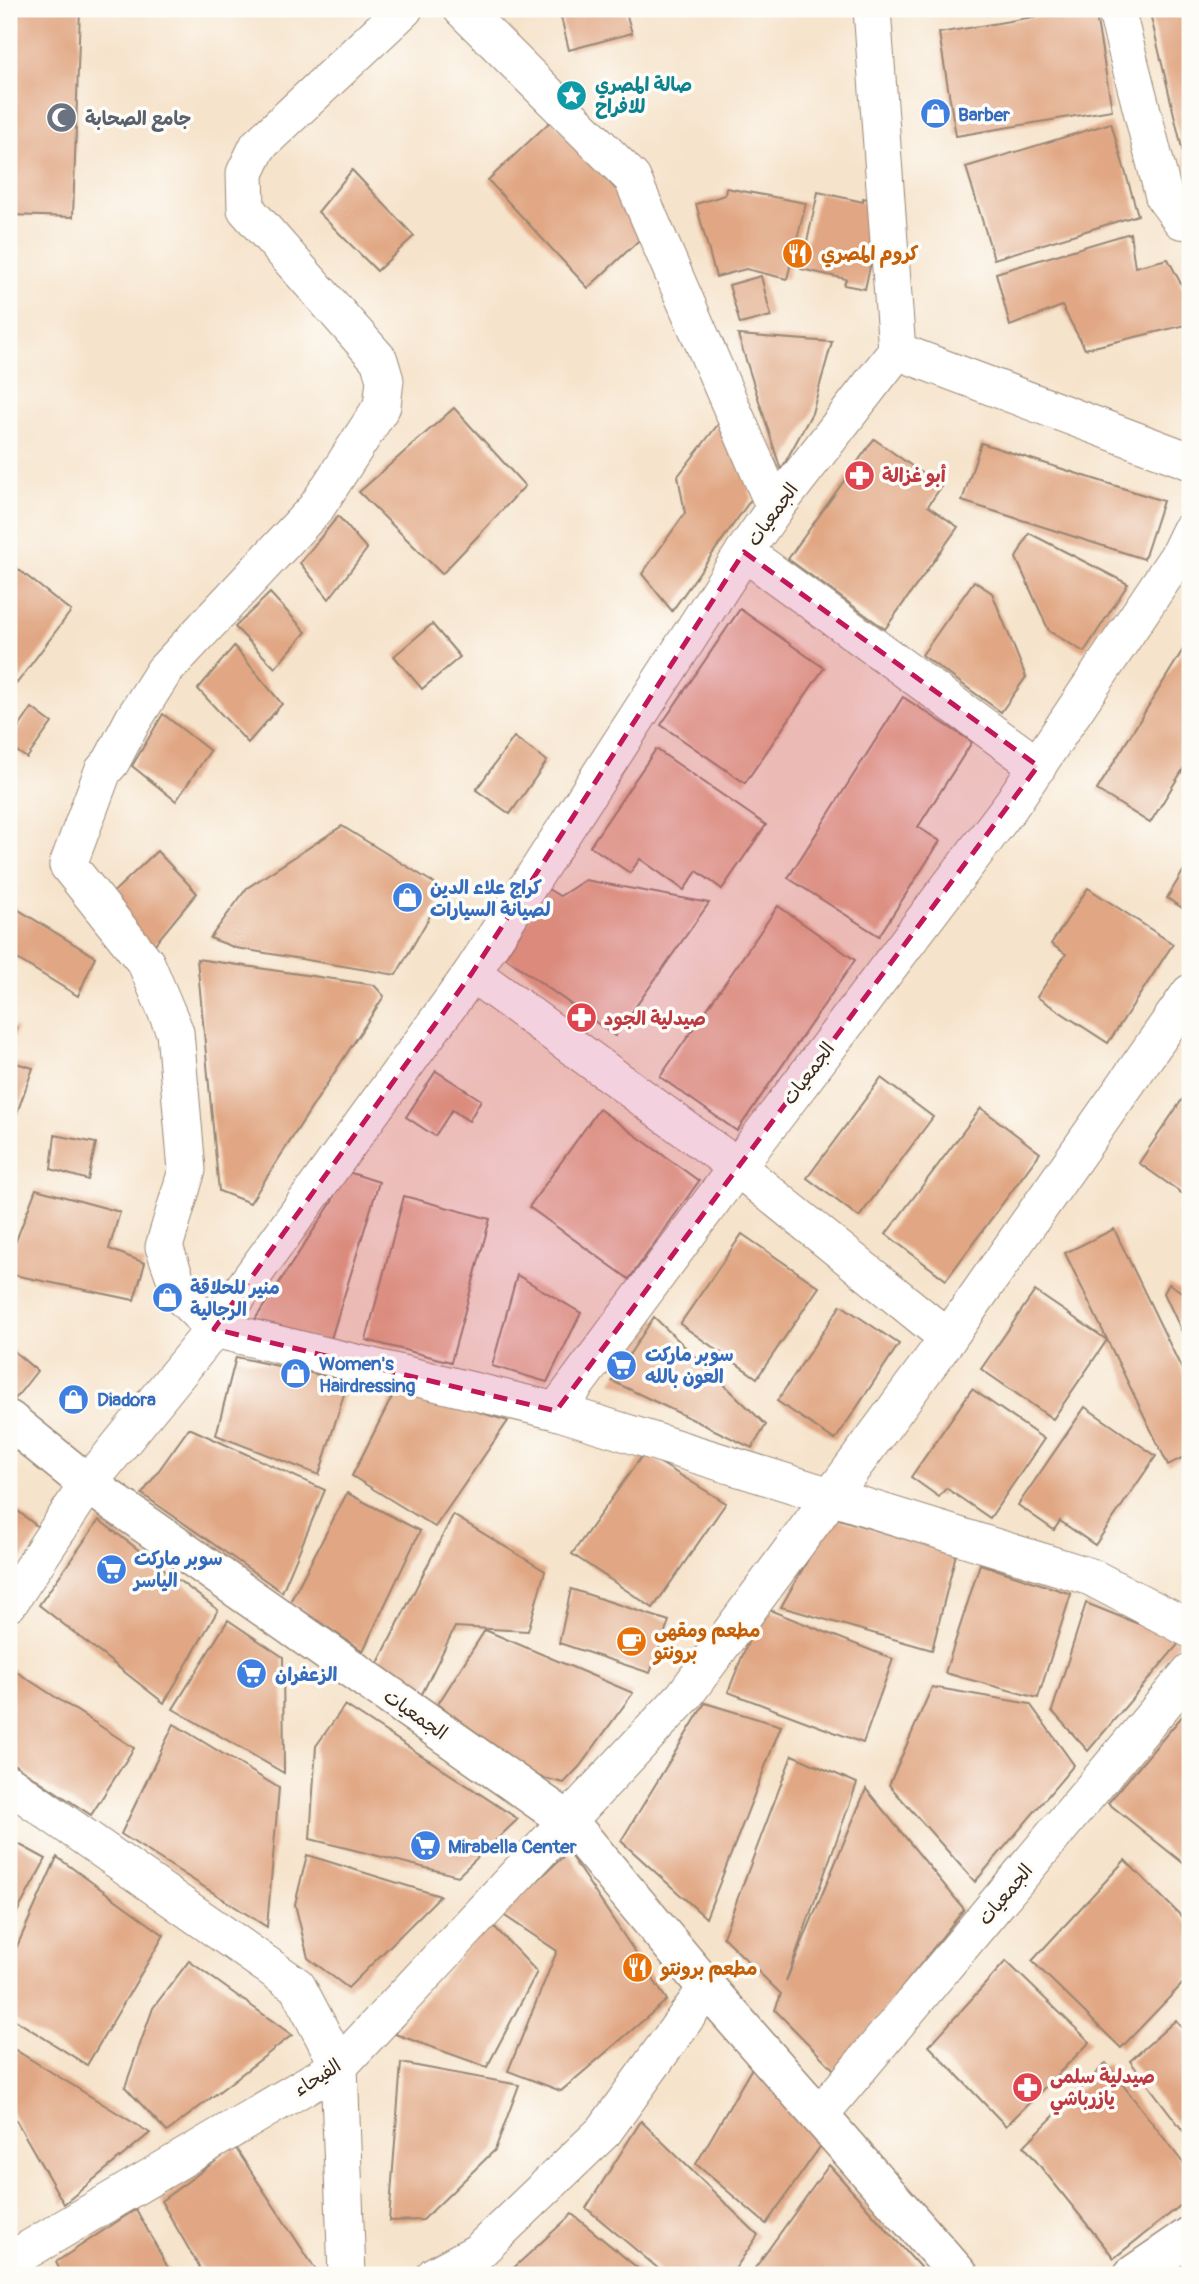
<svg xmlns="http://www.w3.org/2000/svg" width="1199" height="2284" viewBox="0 0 1199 2284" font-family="Pangolin,'Playpen Sans Arabic',sans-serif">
<rect width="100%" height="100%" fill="#fdfcf7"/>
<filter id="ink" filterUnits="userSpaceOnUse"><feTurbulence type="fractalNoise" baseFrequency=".0143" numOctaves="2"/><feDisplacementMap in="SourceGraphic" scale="14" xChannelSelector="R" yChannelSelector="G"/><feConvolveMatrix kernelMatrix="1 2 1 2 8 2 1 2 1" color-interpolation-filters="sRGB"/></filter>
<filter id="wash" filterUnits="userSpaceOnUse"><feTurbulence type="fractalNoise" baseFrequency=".00686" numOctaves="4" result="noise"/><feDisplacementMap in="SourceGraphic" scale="28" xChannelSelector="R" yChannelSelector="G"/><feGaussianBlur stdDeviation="1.57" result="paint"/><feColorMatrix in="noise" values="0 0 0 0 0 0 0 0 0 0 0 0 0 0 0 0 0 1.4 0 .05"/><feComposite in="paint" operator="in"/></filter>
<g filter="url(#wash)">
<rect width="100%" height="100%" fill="#f6e3cb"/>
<g id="blocks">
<!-- building -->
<g fill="#e1a784">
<path d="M9,9H80L73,217L9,215Z"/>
<path d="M559,9H625L632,33L569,50Z"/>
<path d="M1080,9H1095L1112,110L956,136L939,33Z"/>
<path d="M1149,9H1190V178H1189Z"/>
<path d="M552,120L652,228L588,288L488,180Z"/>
<path d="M1111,123L1138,215L994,259L966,167Z"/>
<path d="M352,170L414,236L377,271L318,212Z"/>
<path d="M726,188L806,203L787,279L746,269L716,277L696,204L725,195Z"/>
<path d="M818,192L863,202V198L884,203L865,289L844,285L846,279L801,269Z"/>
<path d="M1130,233L1135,267L1168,259L1190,301V324L1085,349L1062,306L1010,326L996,273Z"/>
<path d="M761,276L771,316L740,324L729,285Z"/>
<path d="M738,335L832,342L812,413L781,470Z"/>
<path d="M454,408L525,486L442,574L359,492Z"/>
<path d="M723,418L752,498L672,611L642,574L685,513L678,476Z"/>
<path d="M874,439L941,487L928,506L958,527L885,629L788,559Z"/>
<path d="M981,443L1163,501L1144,559L962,501Z"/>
<path d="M338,516L367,549L329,599L300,563Z"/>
<path d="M1029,533L1128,584L1084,652L1049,631L1016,558Z"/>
<path d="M9,562L71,611L17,683L9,676Z"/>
<path d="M974,581L992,593L1026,677L1001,712L922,655Z"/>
<path d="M270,593L306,632L275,668L235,627Z"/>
<path d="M740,609L824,668L745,783L661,725Z"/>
<path d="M432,624L460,657L422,689L394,656Z"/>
<path d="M234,646L282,704L248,743L198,689Z"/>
<path d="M1184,648L1190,652V758L1150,823L1097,790Z"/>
<path d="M903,697L972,742L918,827L940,841L879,936L788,878Z"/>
<path d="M32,708L52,723L27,758L9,746V742Z"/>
<path d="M163,714L210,751L176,801L132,766Z"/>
<path d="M514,737L547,761L510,814L476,790Z"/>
<path d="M656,749L766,825L722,889L697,871L684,890L640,859L630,873L590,846Z"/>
<path d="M342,826L445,890L396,975L236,948L210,938L247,888Z"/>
<path d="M157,851L197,893L150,950L106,899Z"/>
<path d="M1190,860V913L1167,898Z"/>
<path d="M585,880L709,903L615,1036L505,957L548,889L560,896Z"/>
<path d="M1088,888L1173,944L1108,1043L1037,997L1066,954L1051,944Z"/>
<path d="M9,904L95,957L78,996L9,954Z"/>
<path d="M778,906L855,960L737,1131L660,1077Z"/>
<path d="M197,959L374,985L384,996L250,1203L219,1191Z"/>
<path d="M9,1025L17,1028L9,1053Z"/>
<path d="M9,1061L33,1068L17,1113L9,1110Z"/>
<path d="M436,1071L481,1100L469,1121L452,1110L435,1136L406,1117Z"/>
<path d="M881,1078L933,1117L859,1217L807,1178Z"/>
<path d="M1190,1088V1199L1139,1163Z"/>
<path d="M981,1108L1040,1153L946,1280L886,1234Z"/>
<path d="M599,1109L699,1181L629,1279L529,1207Z"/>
<path d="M55,1135L96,1143L88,1180L51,1169Z"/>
<path d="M342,1170L379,1182L330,1342L254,1321L332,1202Z"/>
<path d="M36,1189L120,1212L109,1249L145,1263L134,1300L9,1274V1259Z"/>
<path d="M404,1196L490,1219L451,1362L366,1340Z"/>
<path d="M1114,1229L1190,1386V1454L1168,1465L1065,1253Z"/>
<path d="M742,1234L819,1287L757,1378L680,1324Z"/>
<path d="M517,1275L581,1313L547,1382L492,1366Z"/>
<path d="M1169,1284L1190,1297V1349L1164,1293Z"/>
<path d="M1035,1291L1107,1340L1053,1419L981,1369Z"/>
<path d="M841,1305L899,1344L835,1440L777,1401Z"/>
<path d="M654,1317L766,1425L752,1448L612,1381Z"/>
<path d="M9,1347L37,1371L11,1404L9,1402Z"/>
<path d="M236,1357L348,1381L319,1475L216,1435Z"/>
<path d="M397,1387L508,1421L435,1527L352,1476Z"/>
<path d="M972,1389L1044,1439L990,1518L946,1488L939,1497L911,1477Z"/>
<path d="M1085,1407L1156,1456L1095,1545L1060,1521L1054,1530L1018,1505Z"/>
<path d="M189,1428L325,1490L282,1592L142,1494Z"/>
<path d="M644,1453L726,1503L653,1608L572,1554Z"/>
<path d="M347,1493L420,1531L363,1651L290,1602Z"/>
<path d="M9,1504L43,1531L9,1575Z"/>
<path d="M453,1515L545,1571L528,1631L455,1627L421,1696L376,1667Z"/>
<path d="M832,1517L956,1554L932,1650L781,1607Z"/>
<path d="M99,1520L218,1610L164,1703L39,1605Z"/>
<path d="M980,1564L1071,1594L1038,1698L945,1673Z"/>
<path d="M571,1589L669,1621L650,1673L559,1643Z"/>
<path d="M1086,1603L1181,1641L1088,1751L1052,1711Z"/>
<path d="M762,1607L893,1659L863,1743L728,1692Z"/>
<path d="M228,1620L283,1657L284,1773L173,1709Z"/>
<path d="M485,1630L633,1693L580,1766L564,1783L532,1775L438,1704Z"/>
<path d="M12,1669L134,1748L91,1815L9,1761V1673Z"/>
<path d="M932,1687L1030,1704L1074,1765L975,1882L889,1785Z"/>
<path d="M705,1703L781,1726L706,1918L621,1841Z"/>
<path d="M345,1705L518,1819L458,1876L310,1839L316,1746Z"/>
<path d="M1190,1707V1864L1188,1867L1108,1803Z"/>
<path d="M174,1724L279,1788L267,1927L121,1834Z"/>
<path d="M792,1755L857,1783L786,1981L866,1789L964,1909L836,2072L775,2010L781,1994L723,1937Z"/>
<path d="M9,1839L46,1859L9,1927Z"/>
<path d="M568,1852L667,2000L561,2091L508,2071L557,1951L502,1914Z"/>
<path d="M307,1855L440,1896L348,1988L308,1958L295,1904Z"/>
<path d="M57,1857L164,1935L87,2065L9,2016V1964Z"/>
<path d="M1125,1860L1190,1925V1976L1121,2048L1032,1961Z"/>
<path d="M489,1921L537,1972L487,2067L395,2034Z"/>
<path d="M189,1961L292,2035L167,2132L125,2087L153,2008Z"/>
<path d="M1006,1961L1090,2042L1006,2126L929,2046Z"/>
<path d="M1176,2020L1190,2039V2140L1130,2061Z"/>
<path d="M9,2046L150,2133L64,2204L9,2108Z"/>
<path d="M401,2063L519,2085L495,2150L423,2220L389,2221Z"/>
<path d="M1106,2063L1190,2172V2198L1114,2258L1024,2146Z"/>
<path d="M752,2068L824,2141L766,2224L696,2164Z"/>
<path d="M641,2121L758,2235L731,2275H666L586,2208Z"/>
<path d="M235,2147L316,2270L308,2275H204L161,2201Z"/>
<path d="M829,2165L927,2275H750Z"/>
<path d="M136,2209L172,2275H62L56,2262Z"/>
<path d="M572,2214L646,2275H506Z"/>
</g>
</g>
</g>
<g filter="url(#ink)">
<use href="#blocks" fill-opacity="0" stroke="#988674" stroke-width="2"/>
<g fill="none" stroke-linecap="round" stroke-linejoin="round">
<defs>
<g id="minor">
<path d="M404,9L258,146L245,173L246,209L379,360L385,380L382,406L316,508L164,671L133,720L111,762L103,771L68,865L146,963L175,1032L187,1170L164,1247L182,1297L214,1329L556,1411"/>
<path d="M462,9L632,178L775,508"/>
<path d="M1116,9L1164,197L1181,220L1190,221"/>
<path d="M897,351L1190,461"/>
<path d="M1190,531L1178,556L1011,805L737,1167L556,1411L1091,1577L1190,1629"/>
<path d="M744,552L1038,766"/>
<path d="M472,973L737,1167L948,1338"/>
<path d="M9,1603L88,1484L214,1329L472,973L744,552L775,508L897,351L872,9"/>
<path d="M9,1784L297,1986L339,2066L347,2275"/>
<path d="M819,2116L1190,1672"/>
<path d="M9,2261L339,2066L684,1696L948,1338L1190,993"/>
<path d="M435,2275L478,2252L604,2131L707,1988"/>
</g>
<g id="major">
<path d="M9,1420L88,1484L567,1820L707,1988L959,2275"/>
<path d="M1133,2275L1190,2236"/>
</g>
</defs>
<!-- minor casing -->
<use href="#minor" stroke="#988674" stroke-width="39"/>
<!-- major casing -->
<use href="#major" stroke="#988674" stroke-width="41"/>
<!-- minor -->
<use href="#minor" stroke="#fff" stroke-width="37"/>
<!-- major -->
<use href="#major" stroke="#fff" stroke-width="38"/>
</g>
</g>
<!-- marked area -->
<path fill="#c2185b" fill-opacity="0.2" stroke="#c2185b" stroke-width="5" stroke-dasharray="14 9" stroke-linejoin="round" d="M744,552L1038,766L556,1411L214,1329L472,973Z"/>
<!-- icons -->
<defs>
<symbol id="sight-disc" viewBox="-11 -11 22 22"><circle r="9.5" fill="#0f9aa8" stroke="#fdfcf7"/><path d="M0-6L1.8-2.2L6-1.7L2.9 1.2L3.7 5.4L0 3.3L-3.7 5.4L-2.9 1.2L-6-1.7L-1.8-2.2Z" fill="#fff"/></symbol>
<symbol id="shop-disc" viewBox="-11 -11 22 22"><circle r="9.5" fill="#3f7fe0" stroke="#fdfcf7"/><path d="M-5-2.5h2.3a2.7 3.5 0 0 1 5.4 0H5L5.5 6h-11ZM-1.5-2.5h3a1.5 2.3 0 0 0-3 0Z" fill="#fff"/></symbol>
<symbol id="mosque-disc" viewBox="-11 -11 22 22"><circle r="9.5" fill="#6b7280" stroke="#fdfcf7"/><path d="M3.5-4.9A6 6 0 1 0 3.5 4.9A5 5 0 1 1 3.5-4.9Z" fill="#fff"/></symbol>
<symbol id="restaurant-disc" viewBox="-11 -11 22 22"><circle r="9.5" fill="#e8710a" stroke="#fdfcf7"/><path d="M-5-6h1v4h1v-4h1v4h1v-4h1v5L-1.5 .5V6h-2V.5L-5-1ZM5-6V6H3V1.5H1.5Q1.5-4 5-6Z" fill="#fff"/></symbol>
<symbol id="pharmacy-disc" viewBox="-11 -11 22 22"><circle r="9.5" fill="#e0444e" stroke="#fdfcf7"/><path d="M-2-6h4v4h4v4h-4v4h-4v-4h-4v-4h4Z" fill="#fff"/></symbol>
<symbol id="supermarket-disc" viewBox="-11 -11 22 22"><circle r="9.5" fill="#3f7fe0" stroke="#fdfcf7"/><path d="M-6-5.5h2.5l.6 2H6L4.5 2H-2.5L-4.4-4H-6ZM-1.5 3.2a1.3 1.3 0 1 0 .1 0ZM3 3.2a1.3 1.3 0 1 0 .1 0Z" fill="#fff"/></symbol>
<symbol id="cafe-disc" viewBox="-11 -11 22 22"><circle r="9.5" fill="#e8710a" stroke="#fdfcf7"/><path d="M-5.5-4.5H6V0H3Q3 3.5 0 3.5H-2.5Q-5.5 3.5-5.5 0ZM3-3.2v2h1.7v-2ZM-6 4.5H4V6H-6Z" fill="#fff"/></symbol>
</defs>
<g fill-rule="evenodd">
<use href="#sight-disc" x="554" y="78" width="35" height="35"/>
<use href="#shop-disc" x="918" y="96" width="35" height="35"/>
<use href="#mosque-disc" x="44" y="100" width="35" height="35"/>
<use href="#restaurant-disc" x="780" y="236" width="35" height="35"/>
<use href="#pharmacy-disc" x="842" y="458" width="35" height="35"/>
<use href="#shop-disc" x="390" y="880" width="35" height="35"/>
<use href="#pharmacy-disc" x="564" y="1000" width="35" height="35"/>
<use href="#shop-disc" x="150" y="1280" width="35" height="35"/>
<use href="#supermarket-disc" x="604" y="1348" width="35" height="35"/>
<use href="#shop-disc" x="278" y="1356" width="35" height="35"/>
<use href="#shop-disc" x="56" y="1382" width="35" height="35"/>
<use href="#supermarket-disc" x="94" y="1552" width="35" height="35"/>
<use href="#cafe-disc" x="614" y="1624" width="35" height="35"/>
<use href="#supermarket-disc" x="234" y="1656" width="35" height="35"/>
<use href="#supermarket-disc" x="408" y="1828" width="35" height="35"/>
<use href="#restaurant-disc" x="620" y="1950" width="35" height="35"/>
<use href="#pharmacy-disc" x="1010" y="2070" width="35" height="35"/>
</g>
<g text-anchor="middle" stroke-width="7" stroke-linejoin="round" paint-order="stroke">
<!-- culture labels -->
<g font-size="19" font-weight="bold" fill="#0d838f" stroke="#fdfcf7" text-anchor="start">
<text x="595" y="91">صالة المصري<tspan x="595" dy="22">للافراح</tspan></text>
</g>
<!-- shop labels -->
<g font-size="19" font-weight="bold" fill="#366cbe" stroke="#fdfcf7" text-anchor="start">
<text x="958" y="121">Barber</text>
<text x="430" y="894">كراج علاء الدين<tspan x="430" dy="22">لصيانة السيارات</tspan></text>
<text x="190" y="1294">منير للحلاقة<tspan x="190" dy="22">الرجالية</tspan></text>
<text x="645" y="1361">سوبر ماركت<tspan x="645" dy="22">العون بالله</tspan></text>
<text x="319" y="1370">Women's<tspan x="319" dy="22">Hairdressing</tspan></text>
<text x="97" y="1406">Diadora</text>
<text x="134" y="1565">سوبر ماركت<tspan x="134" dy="22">الياسر</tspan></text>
<text x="275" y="1681">الزعفران</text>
<text x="448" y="1853">Mirabella Center</text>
</g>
<!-- worship labels -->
<g font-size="19" font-weight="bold" fill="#5b616d" stroke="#fdfcf7" text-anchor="start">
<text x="85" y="125">جامع الصحابة</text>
</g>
<!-- food labels -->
<g font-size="19" font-weight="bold" fill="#c56008" stroke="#fdfcf7" text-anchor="start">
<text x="821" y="260">كروم المصري</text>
<text x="654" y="1637">مطعم ومقهى<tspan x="654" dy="22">برونتو</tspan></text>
<text x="661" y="1975">مطعم برونتو</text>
</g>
<!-- health labels -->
<g font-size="19" font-weight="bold" fill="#be3a42" stroke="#fdfcf7" text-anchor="start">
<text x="882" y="482">أبو غزالة</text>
<text x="604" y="1025">صيدلية الجود</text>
<text x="1050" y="2083">صيدلية سلمى<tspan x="1050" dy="22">يازرباشي</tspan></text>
</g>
<!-- street labels -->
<g font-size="19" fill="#3b2a1e" stroke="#fdfcf7">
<text transform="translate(772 514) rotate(-54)" y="7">الجمعيات</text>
<text transform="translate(808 1073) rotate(-53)" y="7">الجمعيات</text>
<text transform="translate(416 1714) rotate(35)" y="7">الجمعيات</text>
<text transform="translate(1005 1894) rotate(-50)" y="7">الجمعيات</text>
<text transform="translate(317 2077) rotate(-33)" y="7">الفيحاء</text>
</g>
</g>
<!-- margin -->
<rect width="1199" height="2284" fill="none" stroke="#fdfcf7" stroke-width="35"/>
</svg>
